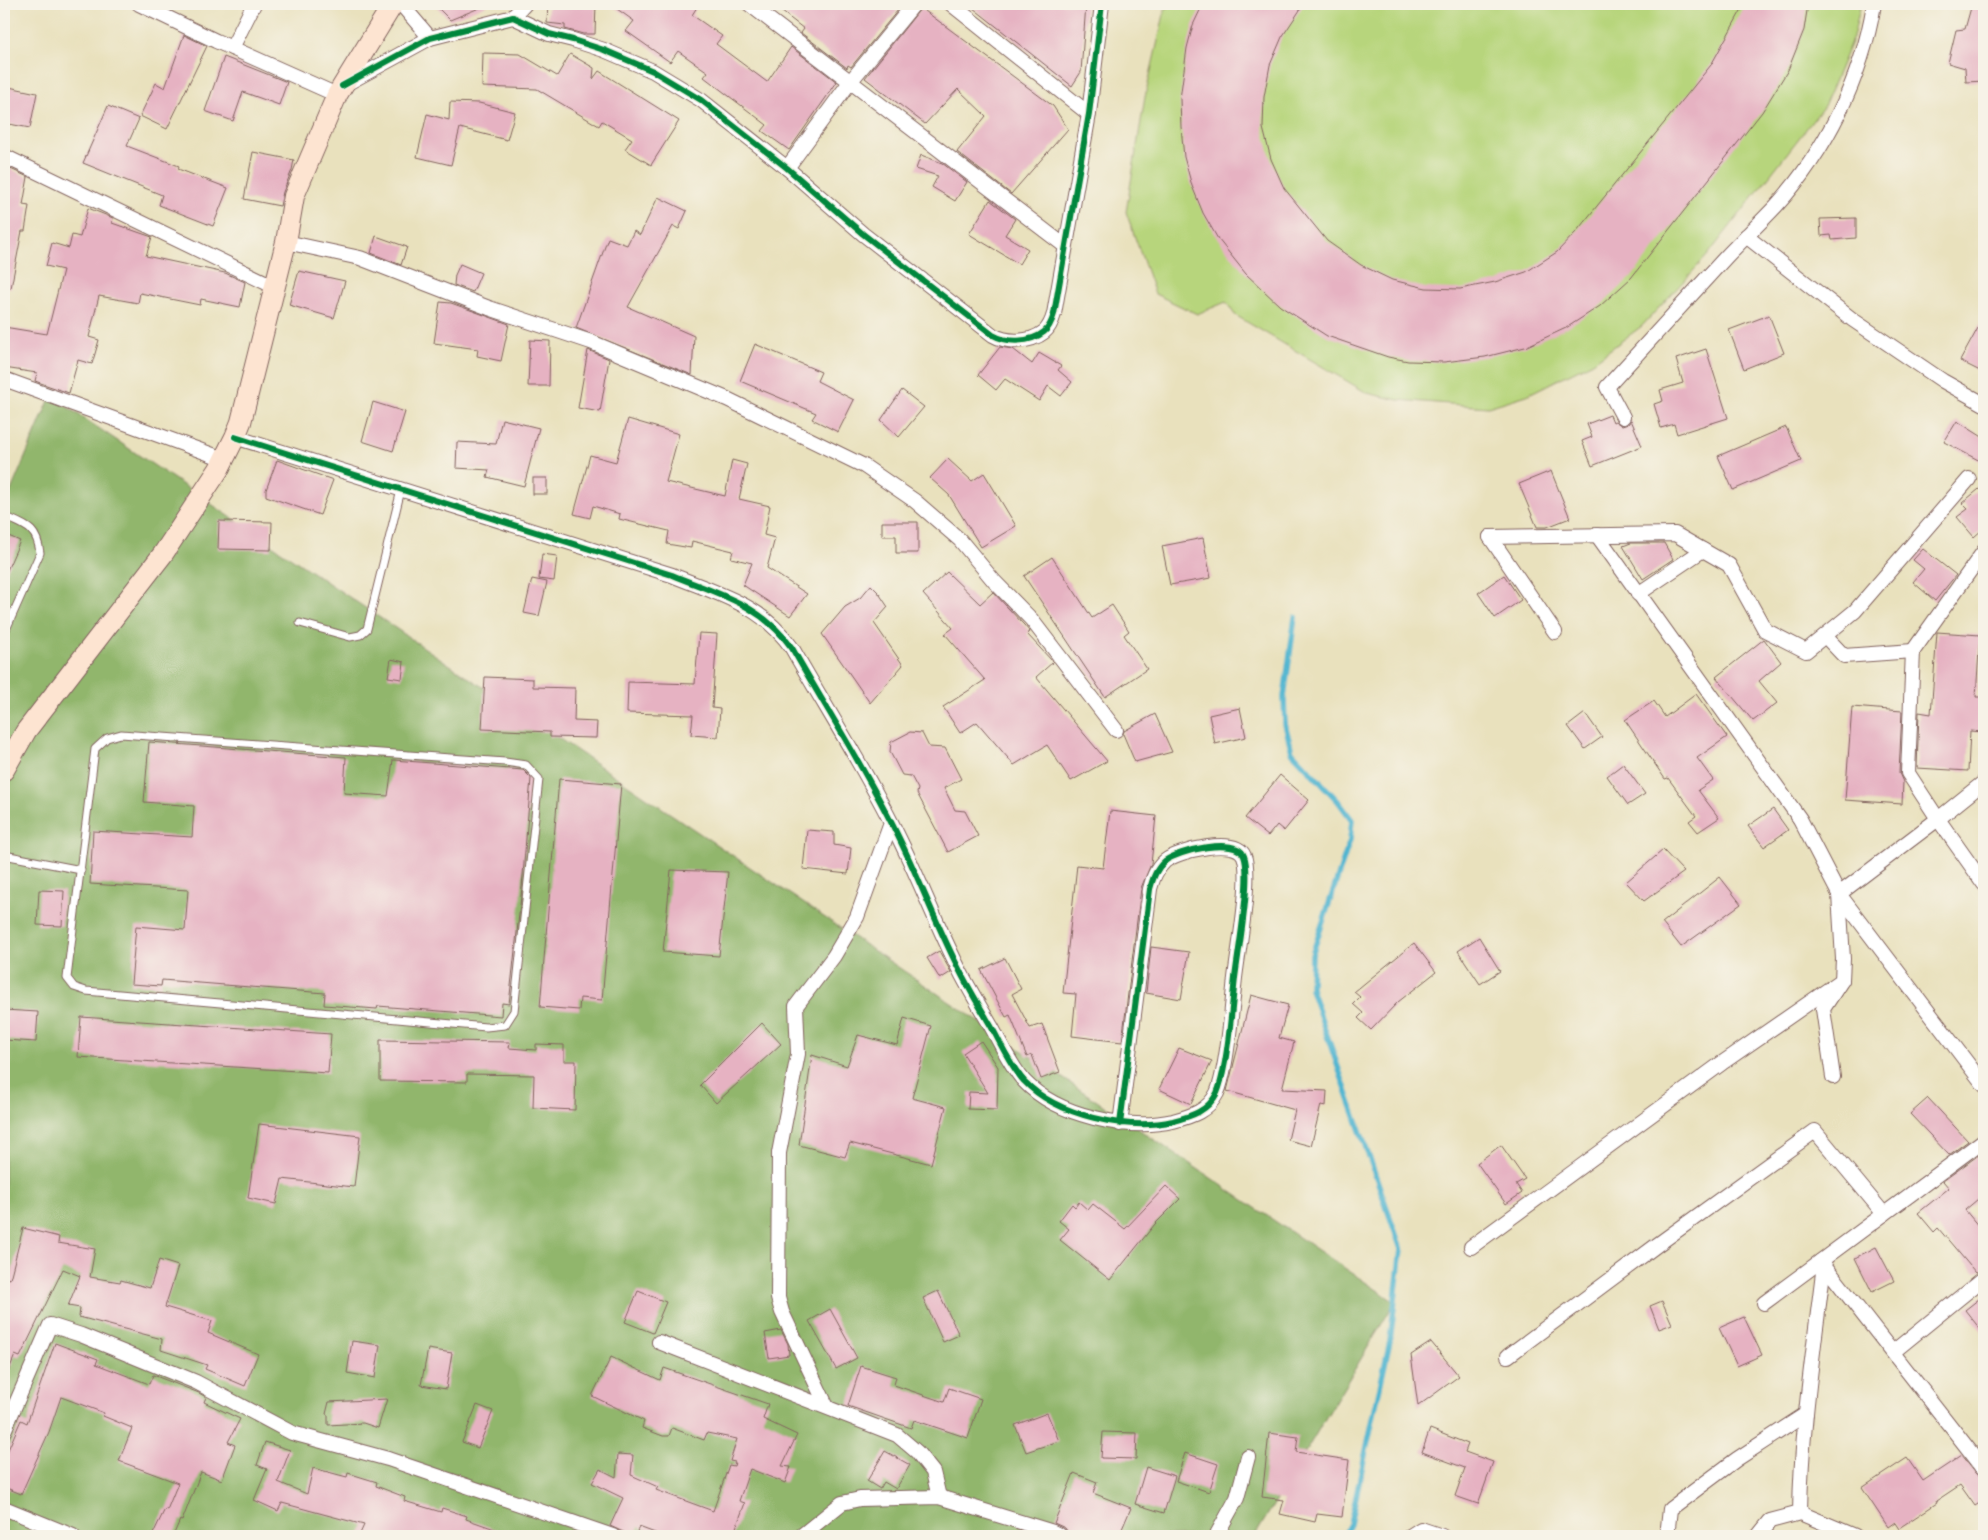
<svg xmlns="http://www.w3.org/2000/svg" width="1988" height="1540" viewBox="0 0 1988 1540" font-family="Mali,sans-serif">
<rect width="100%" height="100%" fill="#f7f3e8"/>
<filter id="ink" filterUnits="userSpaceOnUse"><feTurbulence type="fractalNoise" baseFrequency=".02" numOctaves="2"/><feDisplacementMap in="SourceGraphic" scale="10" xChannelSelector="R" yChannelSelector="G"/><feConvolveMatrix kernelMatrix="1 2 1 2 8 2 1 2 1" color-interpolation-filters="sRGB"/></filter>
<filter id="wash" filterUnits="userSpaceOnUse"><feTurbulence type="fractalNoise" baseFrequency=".0096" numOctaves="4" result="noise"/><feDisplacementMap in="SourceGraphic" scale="20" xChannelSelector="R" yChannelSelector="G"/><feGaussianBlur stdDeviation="1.12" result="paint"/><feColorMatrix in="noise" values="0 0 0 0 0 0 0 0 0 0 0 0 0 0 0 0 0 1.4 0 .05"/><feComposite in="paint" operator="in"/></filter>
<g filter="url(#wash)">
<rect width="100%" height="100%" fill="#e9e1bd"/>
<!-- green -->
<path fill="#b7d57c" stroke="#807a54" d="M1169,4H1861L1853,37L1824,106L1707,256L1642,326L1593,362L1527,395L1488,407L1398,400L1367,393L1235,315L1226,302L1197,314L1155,294L1126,212L1145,97L1165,10Z"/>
<!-- forest -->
<path fill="#91b66c" stroke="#6e6a4c" d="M51,396L1395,1302L1255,1536H4V507Z"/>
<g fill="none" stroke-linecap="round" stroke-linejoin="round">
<!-- stream -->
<path stroke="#51b5d0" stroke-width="5.5" d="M1295,617L1284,697L1285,724L1292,752L1338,801L1352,820L1350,840L1312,955L1311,989L1401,1249L1390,1341L1350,1524L1343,1536"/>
</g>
<g id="blocks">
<!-- building -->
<g fill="#e6b2c2">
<path d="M434,4H489L450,20Z"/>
<path d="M548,4H596L595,34H583L565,29V25L547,23Z"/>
<path d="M610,4H699L692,15L722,36L716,44L767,82L791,47L837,82L789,150L762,131L767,125L704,77L708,72L678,51L670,62L626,31L634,21Z"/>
<path d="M772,4H903L851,67L848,65L847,68L801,33L804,29Z"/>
<path d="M968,4H1086L1081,72L1072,86Z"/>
<path d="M1203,4H1304L1282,37L1270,65L1264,97L1263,128L1271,159L1284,188L1327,241L1361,265L1392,280L1426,288L1460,289L1495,282L1526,272L1557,252L1576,232L1711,65L1742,9V4H1808L1804,30L1788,70L1762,112L1631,278L1600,306L1566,328L1525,347L1485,357L1444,362L1408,361L1388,357L1327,336L1280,306L1246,274L1218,239L1203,213L1192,186L1184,157L1181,127L1180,99L1187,48L1193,25Z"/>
<path d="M1972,4H1984V81L1966,82L1965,68L1948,63L1956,30L1965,29Z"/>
<path d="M921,8L1053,106L1068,129L1011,194L957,152L986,116L958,89L925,124L865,78Z"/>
<path d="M184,35L207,46L167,129L140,116L156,83L165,88Z"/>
<path d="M483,53L520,54L557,76L570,54L594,68L593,79L599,71L679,121L651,165L625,149L632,139L602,121L599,126L537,89L482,87Z"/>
<path d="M224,57L287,82L279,105L243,92L233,121L205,111Z"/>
<path d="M4,86L37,93L30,128L4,123Z"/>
<path d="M450,102L479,103L515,112L507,140L460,128L451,165L417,157L427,114L449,120Z"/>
<path d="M108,106L139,119L127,146L179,166L178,169L228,188L213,226L159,205L162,195L83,163Z"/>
<path d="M253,152L294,160L292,170L283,192L280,206L244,199Z"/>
<path d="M921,155L942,163L967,182L955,201L932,187L938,176L916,169Z"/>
<path d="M4,166L28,177L23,205L29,206L25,231H22L11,288L4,287Z"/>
<path d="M658,197L687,211L679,229L673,226L628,307L694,336L692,375L576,328L608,238L627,245L634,231L640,235Z"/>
<path d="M990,200L1015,219L1005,235L1028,249L1019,264L969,234Z"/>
<path d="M88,208L113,218L112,223L152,237L146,256L225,273L245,282L240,307L201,299L200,305L140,293L138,303L99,296L89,337L99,340L92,364L78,360L69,393L35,381L37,373L4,368V327L47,334L63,270L46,266L52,243L69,248L72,235L80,237Z"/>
<path d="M1856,218V238L1832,240L1831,235L1821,236L1820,219Z"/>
<path d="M376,236L407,247L401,265L371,253Z"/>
<path d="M460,264L481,273L473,292L454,285L455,275Z"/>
<path d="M299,271L345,281L334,318L289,305Z"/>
<path d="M440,302L451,303L509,324L501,361L477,356L478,349L434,343Z"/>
<path d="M1769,315L1784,353L1744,369L1729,330Z"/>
<path d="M1984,317V373L1960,361Z"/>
<path d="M530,340L550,341L549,386H528Z"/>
<path d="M755,344L821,372L817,381L854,400L838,432L812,419L816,413L740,381Z"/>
<path d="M1000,347L1013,349L1032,364L1039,353L1061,366L1058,370L1072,382L1061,396L1048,386L1039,401L1005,379L996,390L978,375Z"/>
<path d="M1706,349L1728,418L1677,434L1674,424L1661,428L1654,404L1663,401L1660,390L1683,383L1676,359Z"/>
<path d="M588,350L609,359L600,412L578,408Z"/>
<path d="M902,390L924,407L899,437L881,420Z"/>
<path d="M373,402L405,412L393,451L362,441Z"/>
<path d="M1610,415L1613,422L1615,421L1622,426L1628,424L1631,420L1642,446L1592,466L1582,441L1592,437L1587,424Z"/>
<path d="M502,419L539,428L524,486L487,477L489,470L456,468L457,442L496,444Z"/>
<path d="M628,419L679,434L666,482L725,496L732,460L747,464L739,499L770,506L764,535L775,538L767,568L807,594L790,616L743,585L752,563L731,558L733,551L692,541L691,548L667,544L669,531L619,519L620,514L593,506L590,518L574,514L590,455L616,462Z"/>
<path d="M1957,421L1984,438V463L1944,442Z"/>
<path d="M1786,427L1801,461L1733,490L1718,456Z"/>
<path d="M948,459L972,481L984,473L1016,526L981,547L949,495L930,478Z"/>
<path d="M277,460L333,480L320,515L266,496V490Z"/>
<path d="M1551,471L1570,518L1547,527H1537L1519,484Z"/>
<rect x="533" y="478" width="14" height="16"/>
<path d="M1984,485V528L1974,537L1957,517L1968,509L1962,503Z"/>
<path d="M219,521L272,522L271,550L218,549Z"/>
<path d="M882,522H918V553H896V536H882Z"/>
<path d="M4,534L20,541L4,577Z"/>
<path d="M1203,538L1211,578L1170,585L1162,546Z"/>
<path d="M1631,543H1664L1673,559L1643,579L1623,546Z"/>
<path d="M1923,549L1956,575L1935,601L1913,582L1924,569L1913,560Z"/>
<path d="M542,554L557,556L554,581L539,579Z"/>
<path d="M1052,557L1092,618L1112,605L1129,631L1124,635L1147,669L1105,697L1024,576Z"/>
<path d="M947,572L980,604L993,592L1024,625L1030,632L1027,634L1053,662L1036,677L1107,761L1071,781L1047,745L1014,765L977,722L960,733L943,707L985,680L945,634L953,628L923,594Z"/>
<path d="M1504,575L1521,600L1495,618L1478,593Z"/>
<path d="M532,579L547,582L539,616L524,613Z"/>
<path d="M871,585L878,592L888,607L874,623L903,665L870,703L822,634L845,607L860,598Z"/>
<path d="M1937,632L1980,635L1976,697H1984L1983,732L1970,731L1968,771L1917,768L1919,712L1931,714Z"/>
<path d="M699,633L717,634L712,708L720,709L718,737L691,735L693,715L627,713L628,682L695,684Z"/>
<path d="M1764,639L1781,662L1759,681L1777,703L1753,721L1716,677Z"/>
<path d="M391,659L404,662L402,679L388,677Z"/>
<path d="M485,677L533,679V687L575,688L574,721L597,722L596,738L550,737V732L482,729Z"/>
<path d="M1696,694L1727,737L1697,758L1713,780L1698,790L1719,818L1698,832L1689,821L1696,816L1668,778L1665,779L1625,720L1654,701L1665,717Z"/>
<path d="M1852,707L1902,711L1899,773L1903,782L1902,804L1845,800Z"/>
<path d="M1240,708L1246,737L1215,744L1209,715Z"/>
<path d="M1585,713L1602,737L1585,749L1568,726Z"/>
<path d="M1155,714L1172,752L1135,762L1123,734L1124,731Z"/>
<path d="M910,732L922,733L929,747L945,748L961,779L944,788L955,810L965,811L978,836L948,852L917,793L918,789L911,776L902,775L890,752L891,742Z"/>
<path d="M149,742L346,757L344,793L388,796L393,760L523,770L531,778L522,887L509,1004L502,1003L501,1016L378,1006L377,1009L324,1005L325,993L162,980L161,986L131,984L136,926L185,930L188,890L90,884L93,831L192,837L194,806L144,802Z"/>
<path d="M1623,764L1645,794L1628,805L1607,776Z"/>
<path d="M1280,775L1309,800L1284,831L1277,825L1268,836L1245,818Z"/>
<path d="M559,779L621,784L602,1000L580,998L579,1010L540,1007Z"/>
<path d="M1773,809L1788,830L1764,847L1748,826Z"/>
<path d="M1110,811L1156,816L1151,864L1141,888L1122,1042L1072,1036L1076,994L1063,993L1077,865L1103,868Z"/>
<path d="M807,830L834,832V845L851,848L848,874L803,869Z"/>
<path d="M1663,850L1684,872L1644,901L1626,882Z"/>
<path d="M671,870L728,872L719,956L663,952Z"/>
<path d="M1720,877L1741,904L1681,947L1662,923Z"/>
<path d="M39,890L64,891L62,926L37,925Z"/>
<path d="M1479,937L1500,971L1480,984L1458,951Z"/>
<path d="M1414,943L1436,972L1398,1002L1371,1030L1358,1018L1363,1013L1353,1004L1360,997L1354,992Z"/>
<path d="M1151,947L1189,952L1181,999L1146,993Z"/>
<path d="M939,951L951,972L940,979L927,958Z"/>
<path d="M1005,958L1021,989L1012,994L1030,1028L1042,1024L1060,1072L1041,1079L1032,1055L1027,1057L1010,1015L1006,1017L981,970Z"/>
<path d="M1251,995L1288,1005L1279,1038L1294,1042L1282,1089L1327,1091L1326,1106L1321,1105L1311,1146L1288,1140L1295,1110L1227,1091Z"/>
<path d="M4,1010L38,1012L36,1042L4,1040Z"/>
<path d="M81,1017L331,1034L328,1073L78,1057Z"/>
<path d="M904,1018L931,1026L912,1098L946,1107L931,1164L850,1143L845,1157L799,1145L812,1055L847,1066L858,1035L897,1045Z"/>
<path d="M762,1023L781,1044L716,1103L700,1085Z"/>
<path d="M380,1040L510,1042L509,1048L536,1050V1044L564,1045V1061H576L575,1110L533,1108L534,1075L467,1074V1082L380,1081Z"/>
<path d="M981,1041L998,1067L997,1110L968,1109L969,1092L988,1093L963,1053Z"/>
<path d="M1179,1048L1212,1061L1191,1104L1159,1089Z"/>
<path d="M1928,1098L1968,1141L1949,1155L1910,1114Z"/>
<path d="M259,1124L360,1136L354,1187L282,1179L276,1204L248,1198Z"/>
<path d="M1501,1145L1525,1179L1516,1184L1522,1193L1506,1204L1477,1163Z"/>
<path d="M1980,1154L1984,1159V1194L1965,1210L1984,1233V1269L1976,1273L1938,1228L1934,1232L1918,1213L1949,1188L1943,1181Z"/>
<path d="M1166,1186L1180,1199L1155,1224L1110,1280L1060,1240L1069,1229L1059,1221L1072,1204L1075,1207L1079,1202L1088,1210L1093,1204L1125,1229Z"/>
<path d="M23,1228L59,1237L58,1243L95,1249L90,1277L120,1282L121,1280L150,1288L159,1260L178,1266L165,1307L212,1321L208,1333L258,1354L245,1386L205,1369L207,1365L161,1350L162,1339L79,1317L80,1308L68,1306L80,1276L63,1269L20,1357L15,1355L5,1380H4V1277L10,1279Z"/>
<path d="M1876,1247L1894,1281L1872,1292L1855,1258Z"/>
<path d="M638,1291L666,1302L653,1333L625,1322Z"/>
<path d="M938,1291L959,1335L943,1342L923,1298Z"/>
<path d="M1984,1295V1334L1965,1310Z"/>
<path d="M1662,1301L1672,1324L1659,1329L1650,1306Z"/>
<path d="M830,1309L857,1358L836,1369L809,1321Z"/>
<path d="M1744,1317L1762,1355L1737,1366L1719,1328Z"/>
<path d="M781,1330L788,1344L789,1355L769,1358L765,1333Z"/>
<path d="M352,1341L380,1345L375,1378L347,1373Z"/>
<path d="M1431,1342L1459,1376L1418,1406L1411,1355Z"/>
<path d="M55,1343L98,1359L96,1364L149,1384L153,1375L199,1393L206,1397L204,1402L240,1419L228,1442L235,1445L222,1480L201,1472L182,1521L180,1520L173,1536H152L165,1509L167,1510L178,1483L119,1461L132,1428L103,1416L104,1413L61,1397L49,1432L21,1494L4,1487V1459L21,1420L27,1423Z"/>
<path d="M428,1349L452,1353L446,1389L421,1385Z"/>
<path d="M611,1357L660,1380L664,1368L768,1404L763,1419L797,1435L782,1466L791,1467L785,1483L750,1469L739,1501L745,1503L733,1536H663L639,1527L635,1536H632L610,1526L623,1498L592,1483L600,1469L616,1477L618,1454L633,1455L631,1475L658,1487L656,1490L713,1511L729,1465L734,1466L735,1462L730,1461L737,1439L707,1433L704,1440L672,1428L669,1436H663L642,1428L644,1421L592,1396Z"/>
<path d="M861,1366L896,1377L894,1385L944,1402L949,1388L981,1399L968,1438L914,1420L911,1428L848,1406Z"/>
<path d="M387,1399L378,1428L363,1423L328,1425V1415L326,1414L329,1402Z"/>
<path d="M477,1405L493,1411L478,1448L462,1442Z"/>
<path d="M1047,1413L1059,1441L1026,1452L1015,1425Z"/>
<path d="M1430,1429L1468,1444L1465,1452L1493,1462L1478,1504L1455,1496L1465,1468L1422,1452Z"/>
<path d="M1103,1432L1137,1433L1136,1459L1101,1458Z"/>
<path d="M1269,1433L1298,1437L1296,1452L1349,1460L1342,1517L1317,1514L1315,1522L1280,1514L1284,1500L1262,1497Z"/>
<path d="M265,1442L290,1450L278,1482L307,1494L313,1468L347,1477L348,1473L377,1482L376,1486L405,1497L404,1501L441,1512L442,1508L467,1516L466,1519L509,1534V1536H359L364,1525L282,1503L278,1511L254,1500L267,1469L257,1465Z"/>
<path d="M885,1451L910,1465L896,1489L884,1482L880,1489L867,1481Z"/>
<path d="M1185,1453L1218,1464L1209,1492L1176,1481Z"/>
<path d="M1962,1455L1977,1474L1984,1478V1500L1975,1506L1960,1485L1936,1501L1937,1503L1899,1528L1895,1522L1888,1527L1862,1488L1907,1458L1923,1481Z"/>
<path d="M1146,1467L1175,1476L1164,1513L1135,1504Z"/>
<path d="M1074,1473L1097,1482L1093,1493L1131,1508L1119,1536H1074L1069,1534L1065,1528L1054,1523Z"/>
</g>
</g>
</g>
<g filter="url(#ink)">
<use href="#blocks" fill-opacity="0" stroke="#82635e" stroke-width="1"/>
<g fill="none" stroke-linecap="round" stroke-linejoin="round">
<defs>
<g id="service">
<path d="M4,516C26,526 37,527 40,553L4,634"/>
<path d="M300,623L350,637L360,635L367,629L401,490"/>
<path d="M121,734L505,762L526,765L539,779L514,1011L505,1025L486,1027L86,991L74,987L67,978L95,749L107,738Z"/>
<path d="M4,855L81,870"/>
</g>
<g id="minor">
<path d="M139,4L216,41L337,95"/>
<path d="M401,4L430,38"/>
<path d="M749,4L1065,246"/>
<path d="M951,4L1089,114"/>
<path d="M513,17L525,4"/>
<path d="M232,48L254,4"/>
<path d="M344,85L430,38L513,17L549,34L573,40L604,50L653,71L701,100L787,168L863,234L993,335C1007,343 1030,343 1044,332C1049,328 1052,321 1054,314L1089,114L1102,4"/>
<path d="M4,156L275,287"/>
<path d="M787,168L850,82L914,4"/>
<path d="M1746,236L1853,320L1943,381L1984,404"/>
<path d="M286,242L360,258L489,308L591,342L727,399L864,466L915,501L960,540L994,581L1031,619L1116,730"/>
<path d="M4,379L224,459"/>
<path d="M1623,417L1607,387C1646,344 1686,301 1725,258C1742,240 1759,224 1776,206C1826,151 1862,78 1874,4"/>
<path d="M235,437L672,575C720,595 761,604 792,648C827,710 866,770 897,834C920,880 938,929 962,975C971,992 981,1009 991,1026C1001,1044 1010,1065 1024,1081C1057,1116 1128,1131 1173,1121C1192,1116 1208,1111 1217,1093C1221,1084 1223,1073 1225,1062C1230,1034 1232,1006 1235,978C1238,952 1252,876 1244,856C1236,836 1178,851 1165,861C1156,869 1153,878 1150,889L1120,1124"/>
<path d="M1597,535L1800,819L1839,894L1984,1085"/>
<path d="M1490,537L1675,534L1729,565L1765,630L1806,651L1855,611L1969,479"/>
<path d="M1490,537L1555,632"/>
<path d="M1984,551L1913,651L1908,773L1938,819L1984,884"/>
<path d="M1638,594L1703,550"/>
<path d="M1825,636L1844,656L1913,651"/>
<path d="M1839,894L1938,819L1984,782"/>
<path d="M1833,1077L1823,1009L1842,980L1843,959L1839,894"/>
<path d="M1471,1247L1722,1063L1842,980"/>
<path d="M1821,1261L1984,1469"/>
<path d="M1764,1303L1984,1140"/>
<path d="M659,1342L897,1435L917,1452L933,1472L939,1497"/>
<path d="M1893,1352L1984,1278"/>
<path d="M1508,1356L1657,1245L1815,1131L1884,1214"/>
<path d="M827,1407L782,1312L778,1298L779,1153L798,1054L796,1006L834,956L857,917L891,823"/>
<path d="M4,1431L50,1325L81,1335L196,1382L292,1433L388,1459L613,1536"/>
<path d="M4,1508L73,1536"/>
<path d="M1800,1513C1801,1430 1814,1347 1824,1264"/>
<path d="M801,1536L842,1503L860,1499L939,1497L1053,1532L1061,1536"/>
<path d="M1216,1536L1237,1498L1248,1457"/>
<path d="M1410,1536L1421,1529L1442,1536"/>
<path d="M1667,1536L1670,1509L1737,1459L1806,1414"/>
<path d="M1758,1536L1770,1521L1800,1513L1855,1536"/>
</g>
<path id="secondary" d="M4,770L26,731L163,554L219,469L235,437L241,422L286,242L294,196L337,95L393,4"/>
</defs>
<!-- service casing -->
<use href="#service" stroke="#82635e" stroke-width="9"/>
<!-- minor casing -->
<use href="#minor" stroke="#82635e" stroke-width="16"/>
<!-- secondary casing -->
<use href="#secondary" stroke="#82635e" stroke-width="22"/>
<!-- service -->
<use href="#service" stroke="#fff" stroke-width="7"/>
<!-- minor -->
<use href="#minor" stroke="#fff" stroke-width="14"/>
<!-- secondary -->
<use href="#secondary" stroke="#fde4d1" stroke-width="20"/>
<defs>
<g id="cycleway">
<path d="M342,86L430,38L513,17L549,34L573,40L604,50L653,71L701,100L787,168L863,234L993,335C1007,343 1030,343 1044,332C1049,328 1052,321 1054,314L1089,114L1102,4"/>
<path d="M235,437L672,575C720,595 761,604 792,648C827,710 866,770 897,834C920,880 938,929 962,975C971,992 981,1009 991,1026C1001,1044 1010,1065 1024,1081C1057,1116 1128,1131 1173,1121C1192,1116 1208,1111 1217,1093C1221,1084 1223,1073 1225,1062C1230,1034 1232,1006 1235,978C1238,952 1252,876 1244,856C1236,836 1178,851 1165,861C1156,869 1153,878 1150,889L1120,1124"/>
</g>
</defs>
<!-- cycleway casing -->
<use href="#cycleway" stroke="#f7f3e8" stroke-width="9"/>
<!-- cycleway -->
<use href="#cycleway" stroke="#00873e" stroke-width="6"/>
</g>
</g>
<!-- margin -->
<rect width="1988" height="1540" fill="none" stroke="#f7f3e8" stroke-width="20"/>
</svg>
